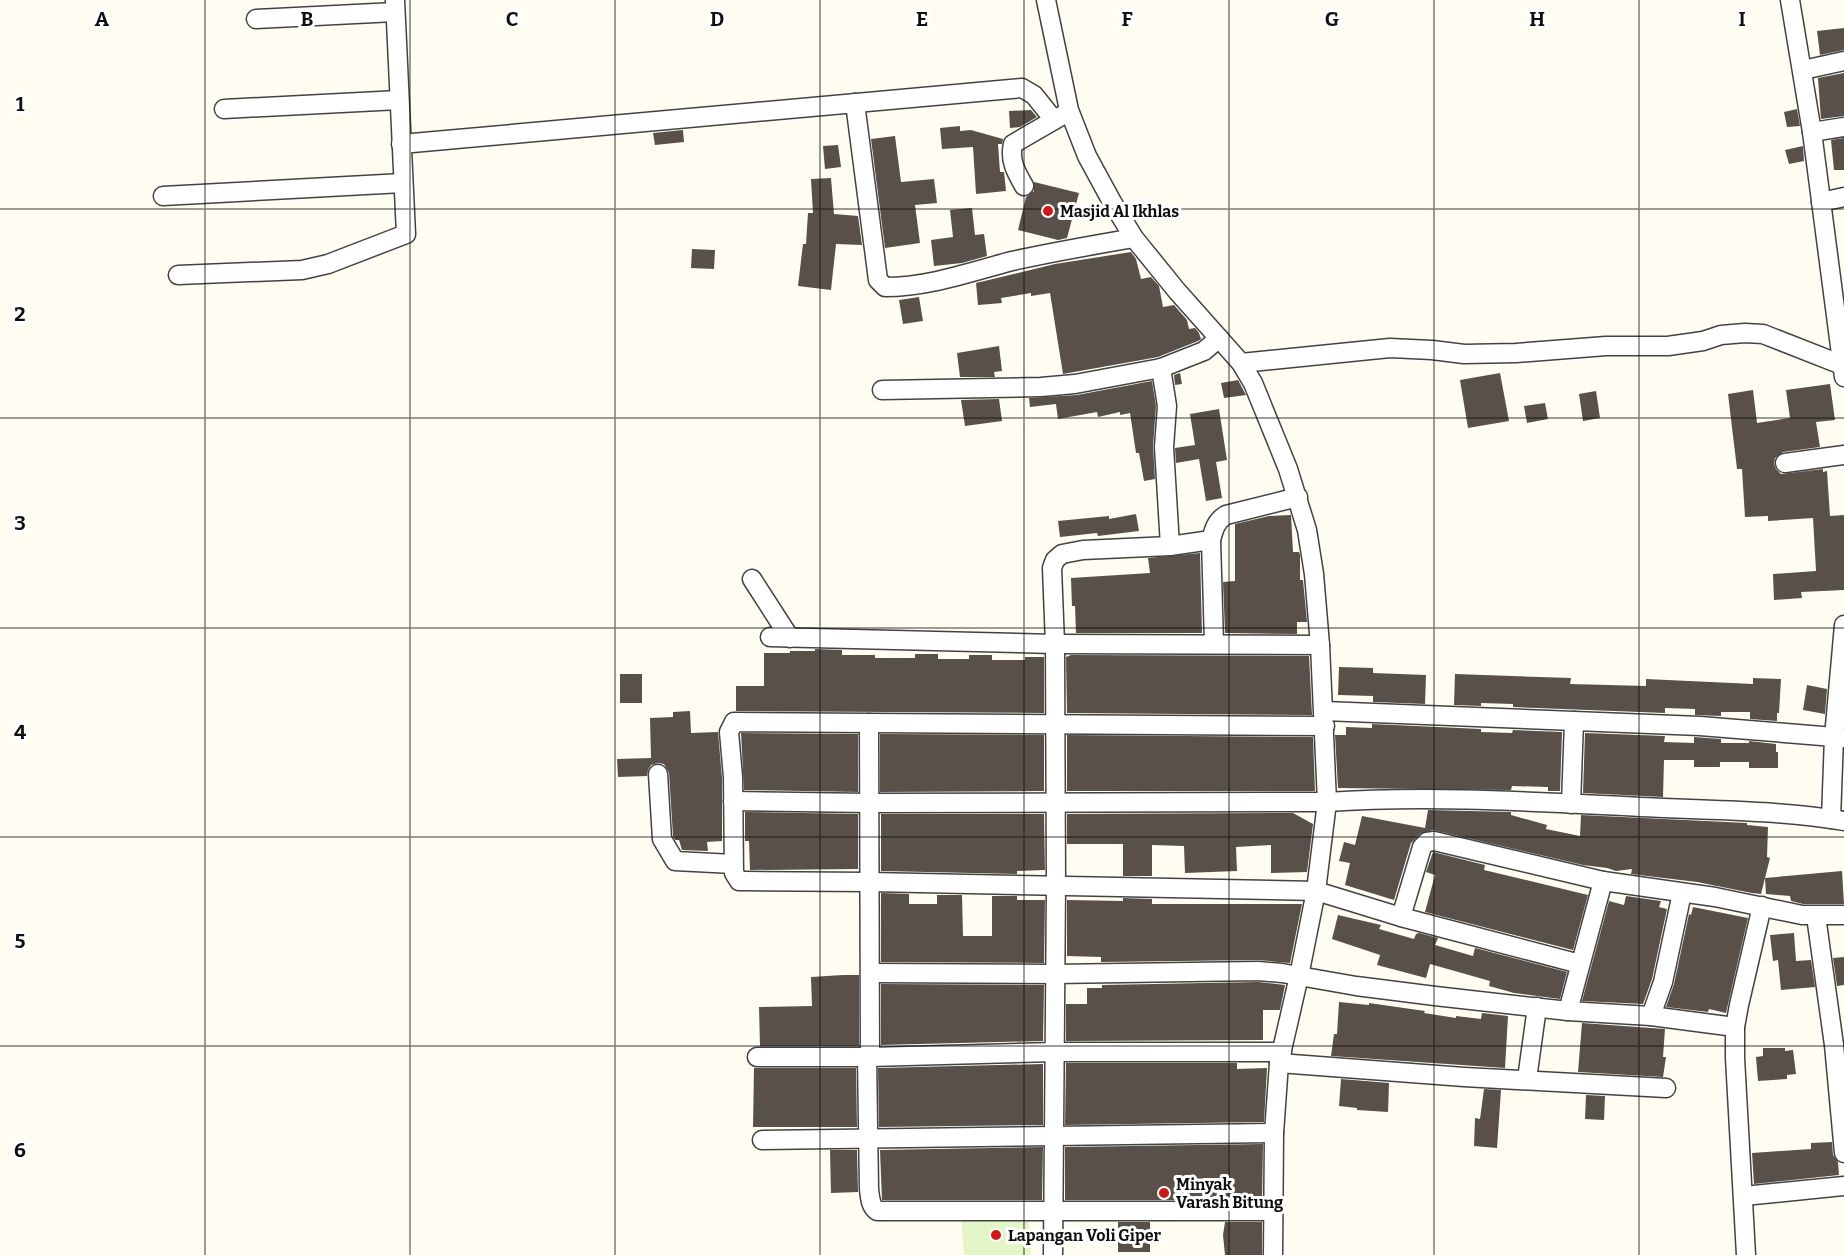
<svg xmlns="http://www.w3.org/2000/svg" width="1844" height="1255" viewBox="0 0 1844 1255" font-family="Bitter,serif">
<rect width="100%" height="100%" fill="#fffdf1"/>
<!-- pitch -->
<path fill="#e4f5c8" d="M1028,1213L1031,1255H964L961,1216Z"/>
<!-- building -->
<g fill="#59504a">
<path d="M1844,28V50L1820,55L1817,31Z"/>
<path d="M1844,73V116L1821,119L1818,78Z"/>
<path d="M1797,109L1800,126L1787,127L1784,112Z"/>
<path d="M1031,110L1037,117L1020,127L1010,128L1009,111Z"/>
<path d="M960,126V131L971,130L1003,139L1002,144H998L1000,172H1004L1006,191L976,194L973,147L942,149L940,128Z"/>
<path d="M683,130L684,142L655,145L653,133Z"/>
<path d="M895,136L901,182L934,179L937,203L915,205L920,243L885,248L871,139Z"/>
<path d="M1844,138V170H1834L1831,140Z"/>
<path d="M838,145L841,167L825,169L823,146Z"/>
<path d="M1803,146L1804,161L1789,164L1785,150Z"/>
<path d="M831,178L834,214L858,216L862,245L836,244L831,290L798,286L803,244H806L808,213H813L811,179Z"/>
<path d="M1034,182L1079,193L1067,238L1058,240L1018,230L1026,197L1034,191Z"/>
<path d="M972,208L975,235L984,234L987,256L962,263L934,266L931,240L953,237L950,210Z"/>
<path d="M692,249L715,250L714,269L691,268Z"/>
<path d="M1131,252L1136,259L1141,279L1151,277L1159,286L1163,307L1174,305L1187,320L1189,329L1195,328L1199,333L1201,339L1198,341L1158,357L1063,374L1050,293L1031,296V293L1001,298L1002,303L978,305L976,283L1055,264Z"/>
<path d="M919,297L923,321L903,324L899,300Z"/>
<path d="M999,346L1002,371L994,372L995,377H960L957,353Z"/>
<path d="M1180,373L1182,384L1175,385L1174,375Z"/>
<path d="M1500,373L1509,421L1468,428L1460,380Z"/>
<path d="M1238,380L1246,395L1224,398L1221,383Z"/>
<path d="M1152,381L1156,406L1153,446L1155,479L1144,481L1139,453H1136L1130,413L1120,415V412L1098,417L1097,412L1058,419L1056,404L1030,407L1029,398L1077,395Z"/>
<path d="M1830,384L1835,420L1816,422L1820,447L1783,452L1775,458L1774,464L1776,469L1781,474L1823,469V472L1827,471L1830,516L1844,515V590L1801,592L1802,598L1774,600L1773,574L1816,571L1813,518L1768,521V516L1745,517L1742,469H1737L1728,394L1753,390L1757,423L1790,418L1786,390Z"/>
<path d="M1596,391L1600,418L1583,421L1579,394Z"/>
<path d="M999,399L1002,421L965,426L961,400Z"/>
<path d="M1545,403L1548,419L1527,423L1524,406Z"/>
<path d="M1219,409L1227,460L1216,462L1222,498L1206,501L1199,459L1176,463L1175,448L1195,445L1190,414Z"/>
<path d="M1136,514L1139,531L1098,536L1097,533L1060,537L1058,521L1109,516V519Z"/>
<path d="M1291,515L1293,552H1299L1300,555V580H1303L1307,622H1297V634L1225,633L1223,582L1235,581V524L1269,516Z"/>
<path d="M1200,553L1202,633H1076L1075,606H1072L1071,578L1150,573L1148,558Z"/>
<path d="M815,649L842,650V655H875V658H915V654H938V659H969V655H992V660H1025V657H1044V713L736,711V686H764V653H790V651H815Z"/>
<path d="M1071,655L1309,656L1312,715L1067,713L1066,657Z"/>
<path d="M1339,667L1373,668V673L1426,675L1425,704L1373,702V696L1338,695Z"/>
<rect x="620" y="674" width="22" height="29"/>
<path d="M1455,674L1571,678L1570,684L1646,686V679L1753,684V678L1781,679L1779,713H1777V721L1750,719V712H1721V716L1695,715V709L1665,708V713L1513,707V704L1481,703V706L1454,705Z"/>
<path d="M1807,685L1827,689L1825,714L1803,710Z"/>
<path d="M690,711L691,733L718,732L722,778V841L707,842L708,851L682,850L679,840H675L673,836L669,773L664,764L658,763L651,765L648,770L647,776L618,777L617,759L651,758L650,718L673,717V712Z"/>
<path d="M1372,724L1481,729V732L1512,733L1513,730L1562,732L1560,791H1548V787L1512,786L1511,790L1338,788L1335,735H1346V727L1372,728Z"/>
<path d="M741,733L858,734V792L744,790Z"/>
<path d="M1585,733L1665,736L1664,742L1694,743V737L1721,739V743H1749V741L1776,744V752H1778V768H1749V762H1720V767H1694V760H1664L1663,797L1583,793Z"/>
<path d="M880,734L1044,735V791L880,792Z"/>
<path d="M1067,735L1313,737L1315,791H1067Z"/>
<path d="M1428,810L1511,812V815L1547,825L1546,829L1580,836L1581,815L1747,823V825L1768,827L1767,857L1770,858L1765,878L1842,871L1844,904H1803L1791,901L1790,896L1766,894L1765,878L1761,894L1752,893L1697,882L1631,874L1632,869L1616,871L1607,868L1583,865L1433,830L1420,834L1411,843L1394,900L1345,885L1350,863L1339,861L1344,842L1355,845L1362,816L1425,828Z"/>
<path d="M745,812L858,814V869L750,870L749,841H745Z"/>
<path d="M1293,813L1313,824L1307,872L1271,873V845L1236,847L1237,871L1185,873L1184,846L1152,845V876H1123V844H1067V814Z"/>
<path d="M881,814H1044L1045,870L1017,871V874L881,871Z"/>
<path d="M1433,852L1485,865L1484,870L1588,895L1573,950L1425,912L1435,875L1426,872Z"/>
<path d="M881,893L909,894V904H937V895H962L963,936H992V896H1017V900H1045L1044,963L881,962Z"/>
<path d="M1626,896L1661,901L1659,907L1667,909L1652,979L1643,1004L1582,1001L1609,901L1624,905Z"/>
<path d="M1123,898L1152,899V904H1302L1290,963L1258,960L1101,962V957L1067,956V900L1123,901Z"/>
<path d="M1693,907L1748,918L1726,1013L1709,1009L1708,1012L1666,1007L1674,984L1689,914L1691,915Z"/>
<path d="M1338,915L1381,925L1379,929L1414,939L1416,934L1419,933L1438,938L1435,945L1473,956L1475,948L1567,972L1560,999L1514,993L1489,986L1490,981L1430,964L1426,978L1377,965L1380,955L1332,939Z"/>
<path d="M1794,933L1796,961L1811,960L1815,987L1781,990L1778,960L1773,961L1770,935Z"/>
<path d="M1844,957V985L1837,986L1833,958Z"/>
<path d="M843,975H859V1046H760L759,1007L812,1006L811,977Z"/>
<path d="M1258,982L1285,985L1280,1010H1263V1040L1066,1041V1004H1087V988H1102V985Z"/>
<path d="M881,984L1044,985L1043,1041L881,1045Z"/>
<path d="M1339,1002L1369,1005V1003L1425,1011L1424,1013L1456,1018V1016L1481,1019L1482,1013L1508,1016L1505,1068L1331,1056L1334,1034H1337Z"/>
<path d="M1582,1023L1665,1029L1663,1057H1666L1663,1077L1578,1072Z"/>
<path d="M1763,1048H1785V1051L1793,1050L1796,1074L1787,1075V1079L1758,1081L1756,1057L1763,1056Z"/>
<path d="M1066,1063H1237V1069L1267,1068L1264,1122L1065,1125Z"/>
<path d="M1043,1064V1125L879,1127L878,1068Z"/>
<path d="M754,1068H856L857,1127H753Z"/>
<path d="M1341,1079L1389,1083L1388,1112L1357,1110V1108L1339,1106Z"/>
<path d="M1484,1089L1501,1090L1497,1148L1474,1146L1475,1118L1480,1119Z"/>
<path d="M1586,1095L1605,1096L1604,1120L1585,1119Z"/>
<path d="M1832,1142L1833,1155L1838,1162L1839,1175L1754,1184L1752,1153L1811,1149V1143Z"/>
<path d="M1263,1144L1262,1200H1065V1147Z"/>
<path d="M1043,1147L1042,1200H882L880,1150Z"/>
<path d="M830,1150H857L858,1192L831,1193Z"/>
<rect x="1118" y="1222" width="32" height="30"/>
<path d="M1225,1222H1262V1255H1225L1223,1235Z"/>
</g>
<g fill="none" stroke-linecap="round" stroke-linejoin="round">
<defs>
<g id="street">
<path d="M1046,0L1069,110L1087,156L1112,202L1134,238L1177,291L1241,363L1253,383L1288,469L1307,530L1314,574L1320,645L1327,802L1316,891L1299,976L1279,1063L1274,1133L1273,1255"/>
<path d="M1790,0L1812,132L1844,377"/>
<path d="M256,19L395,12"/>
<path d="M1803,70L1844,61"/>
<path d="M855,103L878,280L885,287C929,287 970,272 1012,261C1052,252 1093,245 1134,238"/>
<path d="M224,109L399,100"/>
<path d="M1812,132L1844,127"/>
<path d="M401,144L1022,88L1034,95L1054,120"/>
<path d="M1024,186C1016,172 1009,160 1013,144L1063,115"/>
<path d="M163,196L403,183"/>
<path d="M1821,202L1844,197"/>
<path d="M178,275L302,270L328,264L406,234L395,0"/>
<path d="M1241,363L1390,348L1432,350L1464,354L1516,353L1606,346H1668L1703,341L1721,335L1745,333L1763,334L1842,365"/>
<path d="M1161,368L1167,406L1164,447L1170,546"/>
<path d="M882,390L1041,387L1075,384L1161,368L1204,351L1219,338"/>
<path d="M1785,463L1844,455"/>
<path d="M1211,540L1214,644"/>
<path d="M752,579L790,638"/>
<path d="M1844,625L1834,737L1844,738"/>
<path d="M770,637L1055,644L1320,645"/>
<path d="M1324,711L1700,726L1834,737L1831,819"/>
<path d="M869,723L870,1057"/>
<path d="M1325,726L734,722L729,732L733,777L734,873L739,881H745L870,882L1316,891L1401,917L1580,964"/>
<path d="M658,774L662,839L675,861L733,864"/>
<path d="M733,801L869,803L1327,802C1431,795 1536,802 1640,807C1708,810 1777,810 1844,821"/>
<path d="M1571,804L1574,721"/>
<path d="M1816,916L1834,1045L1844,1153"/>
<path d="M1401,917L1422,847L1427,842L1434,841L1603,881L1715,897L1802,915H1844"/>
<path d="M871,973L1054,974L1258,971L1282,973L1356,986L1435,996L1568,1011L1651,1016L1663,982L1682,893"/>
<path d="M1568,1011L1603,881"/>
<path d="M1651,1016L1735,1027"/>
<path d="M757,1057H870L1055,1052H1282"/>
<path d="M867,1057L869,1189C870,1197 870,1206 877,1211H1273"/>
<path d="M1279,1063L1464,1077L1666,1088"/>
<path d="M1527,1079L1537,1007"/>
<path d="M762,1140L1274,1133"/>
<path d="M1744,1196L1844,1186"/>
<path d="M1053,1255L1056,886L1055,644L1052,568L1055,560L1062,554L1083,550L1170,546L1211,540C1214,529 1216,521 1226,515L1298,497"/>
<path d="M1746,1255L1735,1058V1027L1739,1005L1762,906"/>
</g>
</defs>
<!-- street casing -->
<use href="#street" stroke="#424242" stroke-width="21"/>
<!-- street -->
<use href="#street" stroke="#fff" stroke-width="18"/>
</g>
<!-- grid -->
<path fill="none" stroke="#0f0f0f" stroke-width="1.5" stroke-opacity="0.55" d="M205,0V1255M410,0V1255M615,0V1255M820,0V1255M1024,0V1255M1229,0V1255M1434,0V1255M1639,0V1255M0,209H1844M0,418H1844M0,628H1844M0,837H1844M0,1046H1844"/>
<!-- markers -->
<g fill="#d01617" stroke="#fff" stroke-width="2">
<circle cx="1048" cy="211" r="6"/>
<circle cx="1164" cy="1193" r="6"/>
<circle cx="996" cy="1235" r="6"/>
</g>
<g text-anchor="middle" stroke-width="6" stroke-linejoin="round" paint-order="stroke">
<!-- poi labels -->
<g font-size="16" font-weight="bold" fill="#0f0f0f" stroke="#fff" text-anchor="start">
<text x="1060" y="217">Masjid Al Ikhlas</text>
<text x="1176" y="1190">Minyak<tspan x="1176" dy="18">Varash Bitung</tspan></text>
<text x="1008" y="1241">Lapangan Voli Giper</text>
</g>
</g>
<g font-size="20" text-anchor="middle" font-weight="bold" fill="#0f0f0f" stroke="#fff" stroke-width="6" stroke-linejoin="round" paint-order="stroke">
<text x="102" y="26">A</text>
<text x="307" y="26">B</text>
<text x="512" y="26">C</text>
<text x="717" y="26">D</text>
<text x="922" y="26">E</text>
<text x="1127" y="26">F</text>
<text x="1332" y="26">G</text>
<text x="1537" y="26">H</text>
<text x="1742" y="26">I</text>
<text x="20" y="111">1</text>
<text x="20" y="321">2</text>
<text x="20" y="530">3</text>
<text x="20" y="739">4</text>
<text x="20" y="948">5</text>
<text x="20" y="1157">6</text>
</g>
</svg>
